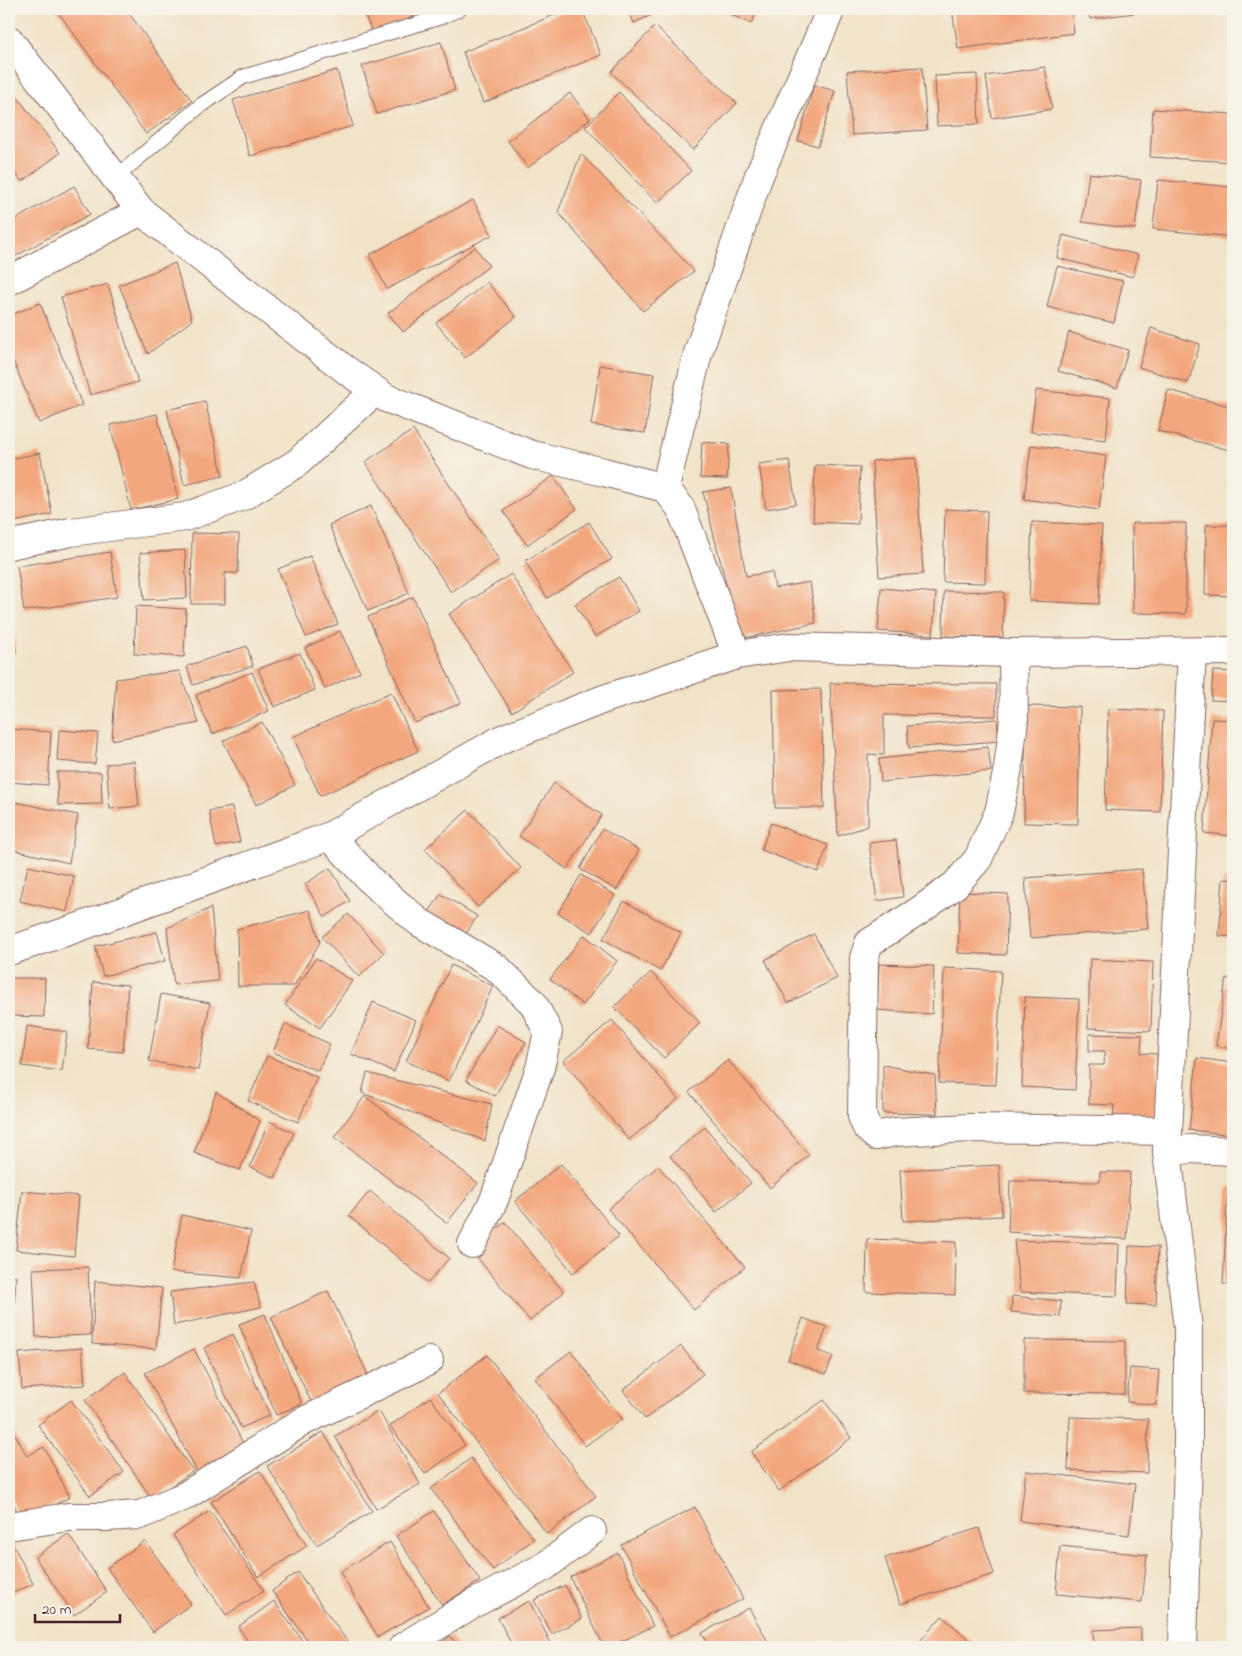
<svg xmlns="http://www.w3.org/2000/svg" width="1242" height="1656" viewBox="0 0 1242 1656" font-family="'Indie Flower',sans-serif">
<rect width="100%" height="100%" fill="#f7f3e8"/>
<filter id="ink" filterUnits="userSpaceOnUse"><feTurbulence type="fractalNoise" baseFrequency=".02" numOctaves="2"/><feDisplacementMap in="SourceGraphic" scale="10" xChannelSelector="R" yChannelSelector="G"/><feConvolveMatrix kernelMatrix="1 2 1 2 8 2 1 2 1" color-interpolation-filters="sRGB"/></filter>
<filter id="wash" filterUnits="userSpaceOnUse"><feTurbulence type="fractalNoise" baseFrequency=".0096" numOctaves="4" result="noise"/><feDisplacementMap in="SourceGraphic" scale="20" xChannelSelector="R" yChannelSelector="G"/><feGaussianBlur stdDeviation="1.12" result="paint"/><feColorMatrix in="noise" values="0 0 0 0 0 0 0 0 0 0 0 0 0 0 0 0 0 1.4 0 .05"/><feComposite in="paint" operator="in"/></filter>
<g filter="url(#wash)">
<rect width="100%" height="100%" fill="#f1e3c8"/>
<g id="blocks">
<!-- building -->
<g fill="#f3a77e">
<path d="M56,9H126L192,101L146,134Z"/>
<path d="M362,9H410L413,17L373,34Z"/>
<path d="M569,9H582L601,55L483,103L463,52Z"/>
<path d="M628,9H665L634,23Z"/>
<path d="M719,9H758L751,24Z"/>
<path d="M952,9H1071L1074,33L958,49Z"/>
<path d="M1088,9H1142V12L1090,19Z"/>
<path d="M655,26L737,103L693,150L611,72Z"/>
<path d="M441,42L455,90L377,114L362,66Z"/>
<path d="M922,67L927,130L852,135L847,71Z"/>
<path d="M1045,67L1052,109L992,118L986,76Z"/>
<path d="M337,70L353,126L250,156L233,100Z"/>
<path d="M977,74L979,124L937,126L935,76Z"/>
<path d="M814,85L835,91L818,146L798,141Z"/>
<path d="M9,86L60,153L22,182L9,165Z"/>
<path d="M619,92L691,171L657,203L585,127Z"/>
<path d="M570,93L590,119L528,168L508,141Z"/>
<path d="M1153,109L1233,114V162L1150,157Z"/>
<path d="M581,154L694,271L643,311L558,212Z"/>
<path d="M1089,173L1141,180L1135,229L1082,222Z"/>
<path d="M1158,180L1233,187V237L1153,229Z"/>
<path d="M74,186L90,214L9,260V223Z"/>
<path d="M473,200L492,235L387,289L369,255Z"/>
<path d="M1063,235L1138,255L1133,277L1057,258Z"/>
<path d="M475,247L489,266L403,332L388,313Z"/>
<path d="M175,263L192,320L148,354L119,285Z"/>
<path d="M1057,266L1123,281L1114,323L1047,307Z"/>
<path d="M487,282L516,317L465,358L436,323Z"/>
<path d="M108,284L138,382L90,395L61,297Z"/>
<path d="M40,303L82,405L39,423L9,351V316Z"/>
<path d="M1151,328L1200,344L1188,383L1139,367Z"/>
<path d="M1069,332L1128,350L1117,388L1058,371Z"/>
<path d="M600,365L654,374L645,433L591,425Z"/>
<path d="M1036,390L1110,398L1106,440L1031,432Z"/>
<path d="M1168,390L1233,407V451L1158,431Z"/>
<path d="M205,401L223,476L184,485L167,410Z"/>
<path d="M157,414L178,499L131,510L110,425Z"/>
<path d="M413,430L499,560L451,592L365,462Z"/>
<path d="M702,442L729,444L727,479L700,478Z"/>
<path d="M1031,445L1106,456L1099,510L1024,499Z"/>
<path d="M40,453L52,514L9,523V459Z"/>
<path d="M916,458L923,574L879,577L872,461Z"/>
<path d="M789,460L796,504L766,509L759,464Z"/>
<path d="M815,465L860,467L858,524L813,522Z"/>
<path d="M553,476L577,509L527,545L503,511Z"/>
<path d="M731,488L746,576L772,572L775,588L810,582L816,623L740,639L703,492Z"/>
<path d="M371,506L409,593L368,611L329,525Z"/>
<path d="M945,509L987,511L985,583L943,582Z"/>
<path d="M589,522L612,559L547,598L525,561Z"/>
<path d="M1032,522L1102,525L1099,604L1029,601Z"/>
<path d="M1132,523H1186V614L1133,613Z"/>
<path d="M1206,525H1233V596L1205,595Z"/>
<path d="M192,533L239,534L238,573H225V604H191Z"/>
<path d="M185,550L187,598L144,600L140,553Z"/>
<path d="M110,552L117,597L24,611L17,566Z"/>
<path d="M310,556L338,624L306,637L278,569Z"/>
<path d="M511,574L573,672L512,712L449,614Z"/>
<path d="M619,577L639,611L595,637L575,604Z"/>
<path d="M881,588L936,593L933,635L878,631Z"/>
<path d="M944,591L1004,592L1003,638L943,636Z"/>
<path d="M413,597L461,703L415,723L368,617Z"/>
<path d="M9,600H10L16,653L9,654Z"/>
<path d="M136,606L186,609L184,657L134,654Z"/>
<path d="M340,631L360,672L325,689L305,648Z"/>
<path d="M247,646L253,666L193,685L187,666Z"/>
<path d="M300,653L315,690L274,707L258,669Z"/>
<path d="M179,671L199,723L112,740L116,679Z"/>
<path d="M1213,671L1233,672V701L1211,700Z"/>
<path d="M252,672L269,711L212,734L196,695Z"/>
<path d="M830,683L996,684V716L884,715V755L868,754V826L838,836Z"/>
<path d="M821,689L824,808H775L773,690Z"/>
<path d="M391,692L418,751L320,796L293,737Z"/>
<path d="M1026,706L1080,707L1078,824L1024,823Z"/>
<path d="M1108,709L1163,711L1160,812L1105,810Z"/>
<path d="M997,719L999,741L909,748L907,726Z"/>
<path d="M1212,719L1233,720V836L1204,833Z"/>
<path d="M262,722L295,785L256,805L223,741Z"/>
<path d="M9,729L51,732L48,785L9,782Z"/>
<path d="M59,730L98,733L95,764L57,761Z"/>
<path d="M988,747L991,771L881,782L879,759Z"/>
<path d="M134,761L139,806L110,809L106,764Z"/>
<path d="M57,772H101L102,804L58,805Z"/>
<path d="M554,783L602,815L567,869L519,836Z"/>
<path d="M10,801L78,815L69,863L10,849Z"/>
<path d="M232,807L240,842L216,847L209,811Z"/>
<path d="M468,810L521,868L478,907L425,849Z"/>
<path d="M771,823L828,845L818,872L761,850Z"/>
<path d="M602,829L639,850L617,890L580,869Z"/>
<path d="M896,840L903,897L877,901L869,843Z"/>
<path d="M28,866L74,876L67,912L20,901Z"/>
<path d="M330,868L350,901L325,917L305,884Z"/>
<path d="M1142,869L1148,929L1030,938L1025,878Z"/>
<path d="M581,875L615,895L592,933L558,913Z"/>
<path d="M1223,879L1233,880V937L1219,936Z"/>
<path d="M960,892L1008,894L1006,955L958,953Z"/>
<path d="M441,894L477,916L463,939L427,915Z"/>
<path d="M624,901L681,933L660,971L603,939Z"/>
<path d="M211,908L218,981L174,985L167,928Z"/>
<path d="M310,910L320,942L294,986H238L237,929Z"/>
<path d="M348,914L384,953L359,977L322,937Z"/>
<path d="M157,932L165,961L103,976L95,946Z"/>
<path d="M814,934L837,978L788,1003L765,960Z"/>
<path d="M584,935L617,961L583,1005L550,979Z"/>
<path d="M316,958L352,981L320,1028L285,1005Z"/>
<path d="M1090,959L1153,962L1151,1031L1088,1028Z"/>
<path d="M879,964L934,966L932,1014L877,1010Z"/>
<path d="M451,965L493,986L449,1081L406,1061Z"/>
<path d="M944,968L1001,971L996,1085L939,1083Z"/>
<path d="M651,972L700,1023L664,1058L614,1007Z"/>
<path d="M9,978H45L44,1017L9,1016Z"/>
<path d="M1226,978L1233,980V1049L1216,1046Z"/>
<path d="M93,982L128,985L123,1052L88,1049Z"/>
<path d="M161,994L210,1003L198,1070L149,1061Z"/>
<path d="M1025,997L1079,999L1075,1090L1022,1087Z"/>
<path d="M373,1002L416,1020L394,1072L351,1054Z"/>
<path d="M612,1020L678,1099L629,1140L563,1061Z"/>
<path d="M285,1024L330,1044L318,1071L273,1052Z"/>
<path d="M497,1025L526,1042L495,1096L466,1080Z"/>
<path d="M27,1026L67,1032L62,1071L22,1066Z"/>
<path d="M1089,1034L1142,1035L1141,1053L1157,1054V1119H1113L1114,1105L1089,1104V1065H1104L1105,1051H1089Z"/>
<path d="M267,1056L317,1077L298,1122L248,1101Z"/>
<path d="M1197,1058L1233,1063V1135L1189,1130Z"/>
<path d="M728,1060L809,1155L770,1188L689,1092Z"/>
<path d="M883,1065L935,1075L937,1114L883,1113Z"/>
<path d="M367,1073L492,1104L485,1141L362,1093Z"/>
<path d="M216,1092L260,1121L240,1170L194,1153Z"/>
<path d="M365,1096L478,1183L447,1223L334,1137Z"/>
<path d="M269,1121L294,1133L275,1178L250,1167Z"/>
<path d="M705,1127L751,1183L716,1212L670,1156Z"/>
<path d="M561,1164L619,1236L573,1273L515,1201Z"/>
<path d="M999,1165L1002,1216L903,1221L900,1170Z"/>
<path d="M658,1166L745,1267L694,1310L608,1209Z"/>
<path d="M1100,1172H1130L1127,1239L1008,1232L1010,1181L1100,1182Z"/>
<path d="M1228,1187H1233V1285L1223,1284Z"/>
<path d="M22,1191L79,1196L74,1256L16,1250Z"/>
<path d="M370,1191L449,1258L428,1283L349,1216Z"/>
<path d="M182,1215L251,1231L241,1278L171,1272Z"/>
<path d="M505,1222L564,1292L530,1321L471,1250Z"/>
<path d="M867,1239L956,1242L955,1295L866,1292Z"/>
<path d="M1014,1240L1119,1244L1117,1296L1020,1292Z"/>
<path d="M1129,1246L1158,1247L1156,1305L1127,1304Z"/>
<path d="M88,1267L91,1335L36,1337L33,1269Z"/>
<path d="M9,1275L16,1276L12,1348L9,1347Z"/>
<path d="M95,1281L162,1288L156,1349L92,1344Z"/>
<path d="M254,1282L261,1307L174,1325L170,1292Z"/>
<path d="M328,1291L371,1381L314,1408L271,1317Z"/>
<path d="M1012,1296L1061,1301L1060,1317L1011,1312Z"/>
<path d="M265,1314L302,1404L276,1415L239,1324Z"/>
<path d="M803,1318L827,1327L818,1351L833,1356L826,1374L788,1360Z"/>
<path d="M233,1334L270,1415L241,1428L204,1348Z"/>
<path d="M1024,1340L1125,1341V1394L1024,1393Z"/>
<path d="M681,1346L703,1374L645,1419L623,1390Z"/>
<path d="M82,1348L85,1385L22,1389L19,1353Z"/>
<path d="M194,1349L245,1447L197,1472L145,1373Z"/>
<path d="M571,1351L622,1419L585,1446L535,1378Z"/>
<path d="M487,1355L596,1496L547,1534L438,1393Z"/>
<path d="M1130,1368L1159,1370L1156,1405L1127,1402Z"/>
<path d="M125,1372L193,1471L152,1499L85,1400Z"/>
<path d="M430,1397L465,1445L425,1474L390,1426Z"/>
<path d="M71,1400L124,1472L90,1496L38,1425Z"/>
<path d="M824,1400L851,1438L779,1491L751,1452Z"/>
<path d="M379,1411L420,1484L376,1509L335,1436Z"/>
<path d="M1070,1417L1148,1419L1147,1473L1068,1470Z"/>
<path d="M323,1432L372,1511L317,1545L267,1466Z"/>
<path d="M15,1434L27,1456L44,1447L70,1497L22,1521L9,1495V1438Z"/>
<path d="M471,1458L534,1539L493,1570L431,1489Z"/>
<path d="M260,1471L307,1546L258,1577L211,1502Z"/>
<path d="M1026,1471L1135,1484L1129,1535L1020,1521Z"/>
<path d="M695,1507L743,1599L670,1637L621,1545Z"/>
<path d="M210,1511L264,1591L226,1615L173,1535Z"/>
<path d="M434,1511L480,1581L442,1605L396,1536Z"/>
<path d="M979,1528L994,1574L900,1604L885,1558Z"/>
<path d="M68,1534L107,1592L74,1615L35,1557Z"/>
<path d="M145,1541L191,1604L153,1632L107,1568Z"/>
<path d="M12,1542L33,1584L9,1595V1543Z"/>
<path d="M390,1542L429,1607L378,1637L340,1572Z"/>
<path d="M1060,1546L1147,1555L1142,1602L1056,1594Z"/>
<path d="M618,1553L653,1626L610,1647H604L570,1577Z"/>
<path d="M298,1572L351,1647H312L272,1591Z"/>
<path d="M565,1585L582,1619L552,1634L534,1600Z"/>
<path d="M274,1601L307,1647H252L238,1627Z"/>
<path d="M529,1601L553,1647H513L498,1618Z"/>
<path d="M749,1608L771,1647H710L702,1633Z"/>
<path d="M942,1616L978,1647H915Z"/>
<path d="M1141,1628V1647H1094L1093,1630Z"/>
<path d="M450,1636L460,1647H436Z"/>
</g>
</g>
</g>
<g filter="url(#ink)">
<use href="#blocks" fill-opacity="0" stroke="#846462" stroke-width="1"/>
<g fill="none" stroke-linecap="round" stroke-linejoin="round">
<defs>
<path id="service" d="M115,178L200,106L243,77L441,17L459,9"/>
<g id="minor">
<path d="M9,40L141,211L346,370L386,398L532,455L604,472L665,488L680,507L737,655"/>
<path d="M9,281L141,211"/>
<path d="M665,488L698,353L758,178L831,9"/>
<path d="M9,545L71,532L185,517L243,496L297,463L375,391"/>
<path d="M1013,653L1014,720L1008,768L999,812L978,859L955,885L919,911L869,943L864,958L862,1116L867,1128L876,1136L895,1132L970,1128L1168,1131"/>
<path d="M330,836L373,883L419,922L497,968L533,1003L548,1032L540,1068L494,1200L472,1244"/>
<path d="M1167,1152L1190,1149L1233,1151"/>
<path d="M9,1526L68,1517H107L140,1515L185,1496L302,1422L429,1361"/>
<path d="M403,1647L469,1606L544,1567L592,1531"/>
<path d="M1183,1647L1188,1456V1328L1167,1152L1192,652"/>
</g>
<path id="tertiary" d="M9,951L74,929L330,836L502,739L604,699L737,655L789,647L1013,653L1233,651"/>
</defs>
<!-- service casing -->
<use href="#service" stroke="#846462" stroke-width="16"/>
<!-- minor casing -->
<use href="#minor" stroke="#846462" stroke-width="30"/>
<!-- tertiary casing -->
<use href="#tertiary" stroke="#846462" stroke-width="30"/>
<!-- service -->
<use href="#service" stroke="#fff" stroke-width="14"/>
<!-- minor -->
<use href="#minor" stroke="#fff" stroke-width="28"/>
<!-- tertiary -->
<use href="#tertiary" stroke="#fff" stroke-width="28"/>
</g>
</g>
<!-- margin -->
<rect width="1242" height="1656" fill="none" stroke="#f7f3e8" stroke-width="30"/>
<!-- scale -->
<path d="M35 1614v8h85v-8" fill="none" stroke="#4a1f2b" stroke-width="2.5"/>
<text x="42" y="1614" font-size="15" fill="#4a1f2b" stroke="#f7f3e8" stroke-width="4" paint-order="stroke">20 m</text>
</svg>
